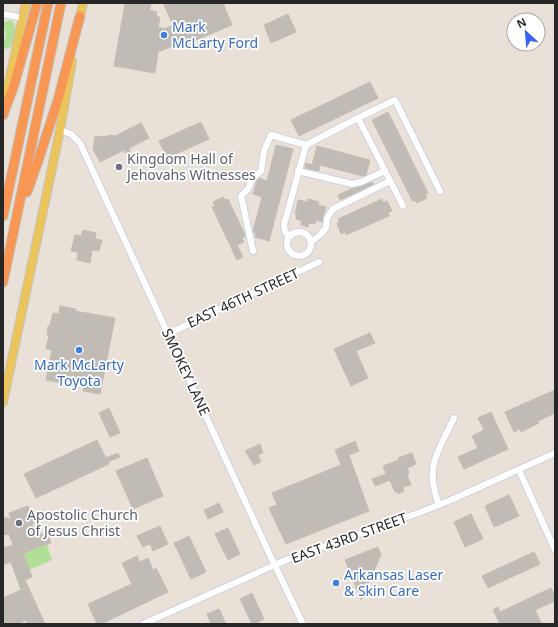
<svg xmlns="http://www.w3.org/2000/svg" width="558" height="627" viewBox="0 0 558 627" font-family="'Noto Sans',sans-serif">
<rect width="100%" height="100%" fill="#e9e1d8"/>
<!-- green -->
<g fill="#b1df95">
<path d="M8,20L14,22C17,30 15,44 8,49L3,48L6,31L3,30V21L7,22Z"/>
<path d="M47,545L52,560L29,570L23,553Z"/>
</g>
<!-- building -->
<g fill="#c1bbb5" stroke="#c4bdb2">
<path d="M125,3H151L150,10L157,12L156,17H160L158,27L165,29L173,25L163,3H223L232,25L184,45L183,42L158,52L155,73L114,66Z"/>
<path d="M288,14L296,32L271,43L264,25Z"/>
<path d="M370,82L378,98L299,136L291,120Z"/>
<path d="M388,112L428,193L425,195L427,198L417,203L415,200L413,202L372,120Z"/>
<path d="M201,122L209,139L167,158L159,141Z"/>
<path d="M141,123L149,138L129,148L130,151L125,153L124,150L100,162L93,149L95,136L105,137L109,135L115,136Z"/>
<path d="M276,145L293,149L269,241L255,237L256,231L254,233L253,231L262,197L253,194L257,180L259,178L267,181Z"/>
<path d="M317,146L370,160L366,175L363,176L320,165L319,171L305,168L306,163L312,165Z"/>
<path d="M372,182L374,184L340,200L338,195L351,189L363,186Z"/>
<path d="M223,197L225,200L228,199L245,235V236L242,238L244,242L237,245L243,257L237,260L212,207L215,206L213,202Z"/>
<path d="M308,199L319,202L318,205L326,207L322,222L316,220L315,224L309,223L308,227L301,225L302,221L296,219L297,215L295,214L298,200L308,202Z"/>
<path d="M382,199L383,203L387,201L392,211L388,213L389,216L346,235L345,232L341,234L337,223L340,222L338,219Z"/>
<path d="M83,230L96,233L95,239L102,240L99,251L92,250L90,263L77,260L78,252L71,251L75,235L81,236Z"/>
<path d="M60,306L76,309L75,311L115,318L100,394L83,391L85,379L64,375L62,383L46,380L52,350L46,349L49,335H47L48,326H50L53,313L59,314Z"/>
<path d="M370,333L375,343L356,351L368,378L351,386L334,349Z"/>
<path d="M555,390V413L538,421L539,423L521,432L520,429L514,432L505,412Z"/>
<path d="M109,408L120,433L110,437L99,413Z"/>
<path d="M491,412L508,449L464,469L458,457L478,448L472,436L484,430L478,418Z"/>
<path d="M97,440L106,458L118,453L120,457L108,462L109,464L36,498L24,474Z"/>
<path d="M355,441L359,451L349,455L369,511L286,544L269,508L277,505L272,493L341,465L335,450Z"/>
<path d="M260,444L263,453L258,455L261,462L254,465L245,451Z"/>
<path d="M412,453L416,464L407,468L409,473L407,474L411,485L403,487L404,491L398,494L397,491L395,492L390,480L375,486L372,479L386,474L383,466L399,460L398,458Z"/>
<path d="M147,458L163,496L133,509L116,471Z"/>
<path d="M509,495L519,516L494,527L485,506Z"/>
<path d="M219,503L223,512L208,519L204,510Z"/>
<path d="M28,506L34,523L32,524L36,536L47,532L51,543L23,553L32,577L25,580L45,624H31L30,622L27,623L26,620L17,624L16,622L12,624H3V598L21,590L11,562L3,565V548L13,545L9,534L5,535L3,529V517L11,519L9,513Z"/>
<path d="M471,514L483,539L465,547L454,522Z"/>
<path d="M160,526L168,544L153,551L150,544L143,547L137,536Z"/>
<path d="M228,528L240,554L228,560L215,534Z"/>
<path d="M189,536L206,572L191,579L174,543Z"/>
<path d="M378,547L381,555L361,600L345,560Z"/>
<path d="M534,552L540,564L488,588L482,576Z"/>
<path d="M137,556L140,562L148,558L153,570L156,568L168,592L101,624H97L88,604L132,584L122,563Z"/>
<path d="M551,588L555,596V601L535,610L542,624H504V622L500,624L493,610L498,607L500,612Z"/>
<path d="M252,593L264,619L254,624H252L240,599Z"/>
<path d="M219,609L226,624H211L207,614Z"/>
</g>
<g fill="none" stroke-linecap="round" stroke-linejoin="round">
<defs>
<g id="minor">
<path d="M3,14L23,18"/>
<path d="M358,118L395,100L440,191"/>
<path d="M60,130L71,134L80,143L268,551L303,624"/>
<path d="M306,145L358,118L403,206"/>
<path d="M298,171L352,184L361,182L385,171"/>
<circle cx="299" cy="244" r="12"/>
<path d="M311,242L320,235L326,228L327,218L333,209L390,181"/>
<path d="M253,251L241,196L248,189L252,179L261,171L264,151L271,135L306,145L284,225L285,231L289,237"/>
<path d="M168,334L269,285L319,262"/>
<path d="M519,470L555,550"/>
<path d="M439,505C424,465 438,453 454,418"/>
<path d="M143,624L286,560L421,512L451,500L555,453"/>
</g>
<g id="major">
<path d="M79,22L83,3"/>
<path d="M5,100L26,3"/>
<path d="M3,402L60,130L72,61"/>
</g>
<g id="highway">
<path d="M3,115L14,85L37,3"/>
<path d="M27,192L37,164L58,100L80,16"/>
<path d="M3,216L48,3"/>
<path d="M3,282L61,3"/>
</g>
</defs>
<!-- minor casing -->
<use href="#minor" stroke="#cdd1e0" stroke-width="8"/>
<!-- major casing -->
<use href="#major" stroke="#c3c3c3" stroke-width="10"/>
<!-- highway casing -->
<use href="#highway" stroke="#c3c3c3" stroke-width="11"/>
<!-- minor -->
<use href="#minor" stroke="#fff" stroke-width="6"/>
<!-- major -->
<use href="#major" stroke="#ebc55b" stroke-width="8"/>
<!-- highway -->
<use href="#highway" stroke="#f89654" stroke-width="9"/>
</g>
<!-- markers -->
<g fill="#3f7fe0" stroke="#fff" stroke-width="1.5">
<circle cx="164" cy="35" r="4"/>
<circle cx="79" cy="350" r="4"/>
<circle cx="336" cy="583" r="4"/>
</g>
<g fill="#6b7280" stroke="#fff" stroke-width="1.5">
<circle cx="119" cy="167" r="4"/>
<circle cx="19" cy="523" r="4"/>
</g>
<g text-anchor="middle" stroke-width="3.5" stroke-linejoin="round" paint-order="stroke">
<!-- shop labels -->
<g font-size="14" fill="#366cbe" stroke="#fff" text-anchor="start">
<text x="172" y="32">Mark<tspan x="172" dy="16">McLarty Ford</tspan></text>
<text x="79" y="370" text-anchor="middle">Mark McLarty<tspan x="79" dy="16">Toyota</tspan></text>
<text x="344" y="580">Arkansas Laser<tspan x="344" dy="16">&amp; Skin Care</tspan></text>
</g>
<!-- worship labels -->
<g font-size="14" fill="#5b616d" stroke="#fff" text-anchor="start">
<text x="127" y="164">Kingdom Hall of<tspan x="127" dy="16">Jehovahs Witnesses</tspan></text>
<text x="27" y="520">Apostolic Church<tspan x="27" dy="16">of Jesus Christ</tspan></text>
</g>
<!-- street labels -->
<g font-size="14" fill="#272727" stroke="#fff">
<text transform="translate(243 298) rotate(-25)" y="5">EAST 46TH STREET</text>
<text transform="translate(186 372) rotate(65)" y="5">SMOKEY LANE</text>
<text transform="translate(349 538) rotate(-20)" y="5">EAST 43RD STREET</text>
</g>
</g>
<!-- border -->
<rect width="558" height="627" fill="none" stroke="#272727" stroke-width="8"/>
<!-- north arrow -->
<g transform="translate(526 32) rotate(334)"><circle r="19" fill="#ffffff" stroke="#a9a9a9"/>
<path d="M0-3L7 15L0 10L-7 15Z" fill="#3b63f3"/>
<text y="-6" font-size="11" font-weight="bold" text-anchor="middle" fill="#272727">N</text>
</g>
</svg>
